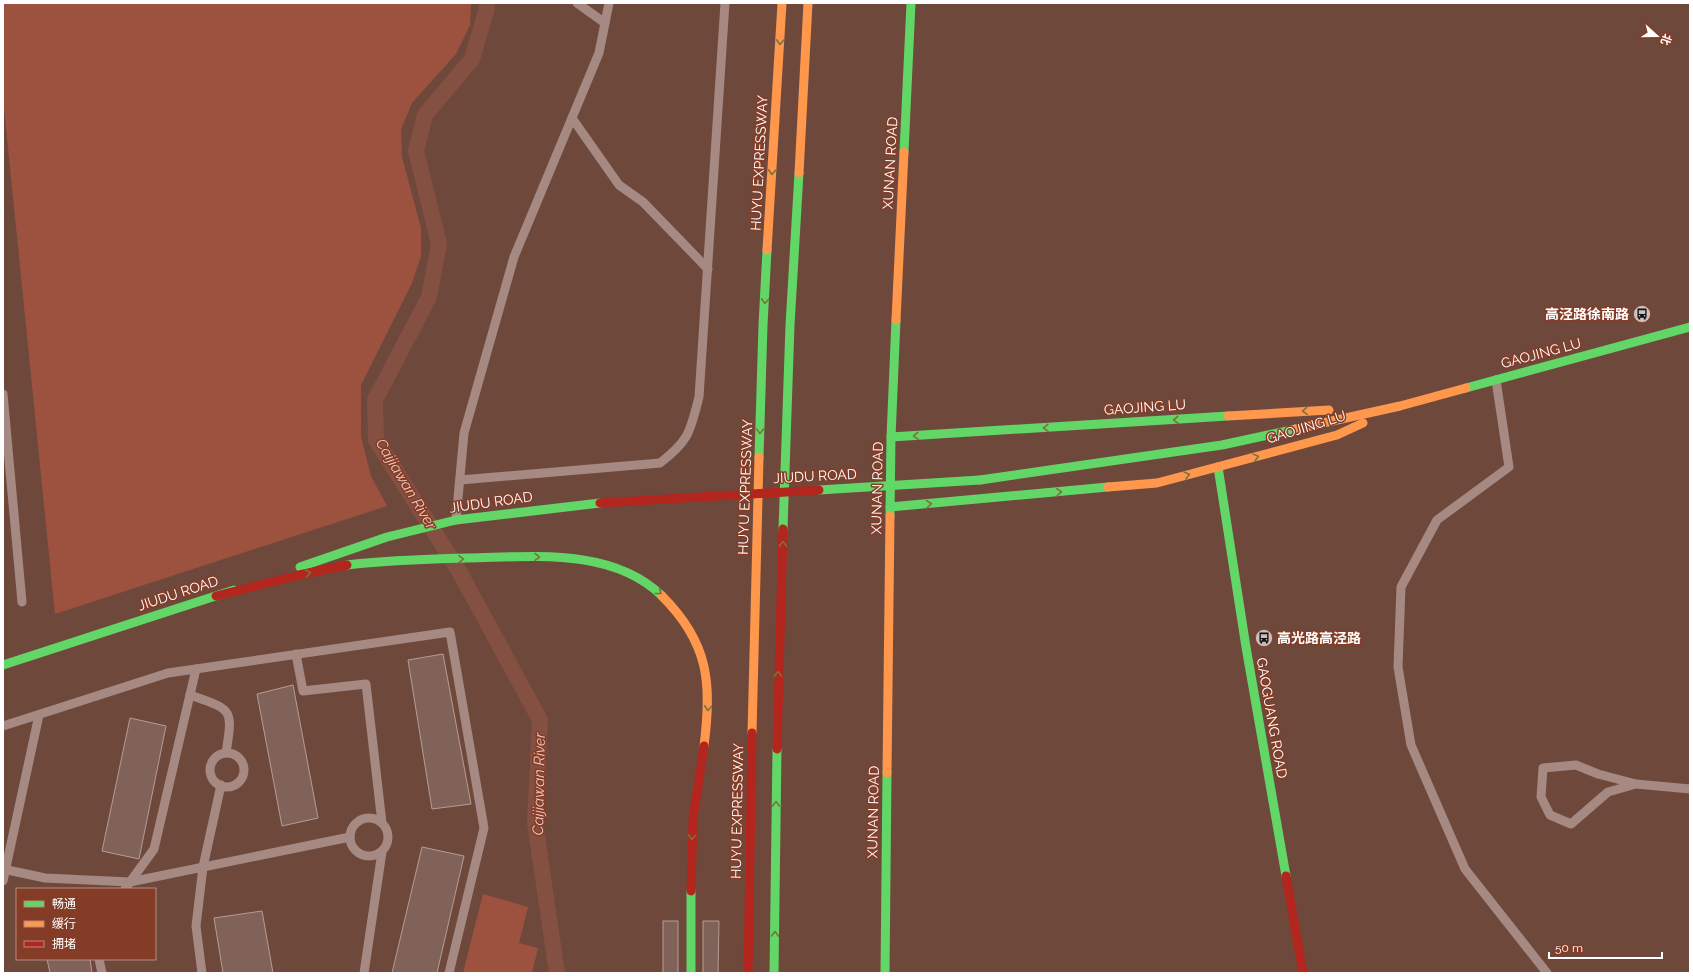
<svg xmlns="http://www.w3.org/2000/svg" width="1693" height="976" viewBox="0 0 1693 976" font-family="Raleway,'Noto Sans SC',sans-serif">
<rect width="100%" height="100%" fill="#6f483c"/>
<!-- green -->
<g fill="#9c523e">
<path d="M3,3H471L470,25L456,54L412,103L401,129L402,157L421,228V256L412,283L361,385V437L371,476L387,506L55,614L3,98Z"/>
<path d="M483,894L528,907L519,943L538,948L532,973H463Z"/>
</g>
<g fill="none" stroke-linecap="round" stroke-linejoin="round">
<!-- canal -->
<path stroke="#845041" stroke-width="16" d="M486,3L487,8L472,59L425,115L416,151L439,244L429,297L375,400L376,440L459,571L540,720L535,823L557,973"/>
</g>
<!-- building -->
<g fill="#816259" stroke="#b39d96">
<path d="M443,654L471,804L432,809L408,660Z"/>
<path d="M293,685L318,818L282,826L257,694Z"/>
<path d="M130,718L166,726L139,859L102,851Z"/>
<path d="M422,847L464,856L437,973H392Z"/>
<path d="M262,911L273,973H223L214,918Z"/>
<rect x="663" y="921" width="15" height="52"/>
<path d="M703,921H719L718,973H703Z"/>
<path d="M47,959H90L92,973H50Z"/>
</g>
<g fill="none" stroke-linecap="round" stroke-linejoin="round">
<!-- lane -->
<g stroke="#a58982" stroke-width="9">
<path d="M577,3L605,23"/>
<path d="M572,118L619,185L643,202L708,269"/>
<path d="M1496,380L1509,467L1437,520L1401,587L1398,667L1411,745L1465,869L1547,973"/>
<path d="M3,394L22,602"/>
<path d="M460,480L660,463C689,441 690,432 699,397L725,3"/>
<path d="M456,520L464,433L514,257L599,53L609,3"/>
<path d="M296,654L303,691L366,684L382,823"/>
<path d="M190,695C233,710 233,708 226,753"/>
<path d="M3,726L168,673L450,632L484,828L449,973"/>
<circle cx="227" cy="770" r="17"/>
<path d="M1636,784L1608,792L1571,824L1550,815L1541,797L1543,768L1576,765L1598,774L1636,784L1690,789"/>
<circle cx="369" cy="837" r="19"/>
<path d="M3,869L45,878L130,882L350,837"/>
<path d="M3,881L39,715"/>
<path d="M125,889L154,849L196,669"/>
<path d="M99,959L102,973"/>
<path d="M202,973L196,926L203,867L221,785"/>
<path d="M364,973L382,852"/>
</g>
<!-- fast -->
<g stroke="#63d668" stroke-width="9">
<path d="M904,152L911,3"/>
<path d="M1466,388L1690,327"/>
<path d="M891,437L1228,416"/>
<path d="M759,457L763,325L767,250"/>
<path d="M1218,467L1246,647L1286,876"/>
<path d="M980,480L1222,445L1296,429"/>
<path d="M890,507L1108,487"/>
<path d="M890,516L891,437L896,320"/>
<path d="M783,529L790,325L799,173"/>
<path d="M347,565C387,560 428,559 468,558C531,557 612,547 662,596"/>
<path d="M300,567L387,537L456,520L600,503"/>
<path d="M3,665L234,590"/>
<path d="M691,891V973"/>
<path d="M774,973L777,749"/>
<path d="M885,973L887,773"/>
</g>
<!-- slow -->
<g stroke="#ff974d" stroke-width="9">
<path d="M799,173L808,3"/>
<path d="M767,250L782,3"/>
<path d="M896,320L904,152"/>
<path d="M1228,416L1329,410"/>
<path d="M1296,429L1400,406L1466,388"/>
<path d="M1108,487L1157,483L1337,435L1363,423"/>
<path d="M662,596C709,643 712,683 704,746"/>
<path d="M752,733L759,457"/>
<path d="M887,773L890,516"/>
</g>
<!-- jam -->
<g stroke="#b3261e" stroke-width="9">
<path d="M216,596L299,575L347,565"/>
<path d="M777,749L783,529"/>
<path d="M1286,876L1303,973"/>
<path d="M691,891L693,819L704,746"/>
<path d="M748,973L752,733"/>
</g>
<!-- fast-bridge -->
<path stroke="#63d668" stroke-width="9" d="M819,490L980,480"/>
<!-- jam-bridge -->
<path stroke="#b3261e" stroke-width="9" d="M600,503L819,490"/>
</g>
<!-- one-way arrows -->
<defs><path id="oneway-chevron" d="M-2-3.5L2.5 0L-2 3.5" fill="none" stroke-width="1.6" stroke-linecap="round" stroke-linejoin="round"/></defs>
<g stroke="#79723d">
<use href="#oneway-chevron" transform="translate(780 42) rotate(93)"/>
<use href="#oneway-chevron" transform="translate(772 172) rotate(93)"/>
<use href="#oneway-chevron" transform="translate(765 301) rotate(93)"/>
<use href="#oneway-chevron" transform="translate(1305 411) rotate(176)"/>
<use href="#oneway-chevron" transform="translate(1176 420) rotate(176)"/>
<use href="#oneway-chevron" transform="translate(1046 428) rotate(176)"/>
<use href="#oneway-chevron" transform="translate(760 431) rotate(92)"/>
<use href="#oneway-chevron" transform="translate(916 436) rotate(176)"/>
<use href="#oneway-chevron" transform="translate(1256 457) rotate(-15)"/>
<use href="#oneway-chevron" transform="translate(1187 475) rotate(-15)"/>
<use href="#oneway-chevron" transform="translate(1059 492) rotate(-5)"/>
<use href="#oneway-chevron" transform="translate(929 504) rotate(-5)"/>
<use href="#oneway-chevron" transform="translate(783 544) rotate(-88)"/>
<use href="#oneway-chevron" transform="translate(537 557) rotate(1)"/>
<use href="#oneway-chevron" transform="translate(461 559) rotate(-1)"/>
<use href="#oneway-chevron" transform="translate(308 573) rotate(-12)"/>
<use href="#oneway-chevron" transform="translate(659 592) rotate(38)"/>
<use href="#oneway-chevron" transform="translate(778 674) rotate(-88)"/>
<use href="#oneway-chevron" transform="translate(708 708) rotate(95)"/>
<use href="#oneway-chevron" transform="translate(776 804) rotate(-89)"/>
<use href="#oneway-chevron" transform="translate(692 837) rotate(94)"/>
<use href="#oneway-chevron" transform="translate(775 934) rotate(-89)"/>
</g>
<!-- icons -->
<defs>
<symbol id="bus-disc" viewBox="-11 -11 22 22"><circle r="9.5" fill="#cdbfbb" stroke="#853c26"/><path d="M-5-6H5V4H4V6H2V4H-2V6H-4V4H-5ZM-3.5-4V0h7V-4ZM-3.5 1.2v1.5H-2V1.2ZM2 1.2v1.5H3.5V1.2Z" fill="#111"/></symbol>
</defs>
<g fill-rule="evenodd">
<use href="#bus-disc" x="1632" y="304" width="20" height="20"/>
<use href="#bus-disc" x="1254" y="628" width="20" height="20"/>
</g>
<g text-anchor="middle" stroke-width="3" stroke-linejoin="round" paint-order="stroke">
<!-- street labels -->
<g font-size="14" fill="#fff" stroke="#853c26">
<text transform="translate(759 163) rotate(-87)" y="5">HUYU EXPRESSWAY</text>
<text transform="translate(890 163) rotate(-87)" y="5">XUNAN ROAD</text>
<text transform="translate(1541 353) rotate(-15)" y="5">GAOJING LU</text>
<text transform="translate(1145 407) rotate(-4)" y="5">GAOJING LU</text>
<text transform="translate(1306 427) rotate(-17)" y="5">GAOJING LU</text>
<text transform="translate(815 476) rotate(-3)" y="5">JIUDU ROAD</text>
<text transform="translate(745 487) rotate(-88)" y="5">HUYU EXPRESSWAY</text>
<text transform="translate(877 488) rotate(-89)" y="5">XUNAN ROAD</text>
<text transform="translate(491 502) rotate(-8)" y="5">JIUDU ROAD</text>
<text transform="translate(178 593) rotate(-18)" y="5">JIUDU ROAD</text>
<text transform="translate(1272 718) rotate(80)" y="5">GAOGUANG ROAD</text>
<text transform="translate(737 811) rotate(-89)" y="5">HUYU EXPRESSWAY</text>
<text transform="translate(873 812) rotate(-89)" y="5">XUNAN ROAD</text>
</g>
<!-- poi labels -->
<g font-size="14" font-weight="bold" fill="#fff" stroke="#853c26" text-anchor="end">
<text x="1629" y="319">高泾路徐南路</text>
<text x="1277" y="643" text-anchor="start">高光路高泾路</text>
</g>
<!-- water labels -->
<g font-size="15" font-style="italic" fill="#efc6bc" stroke="#853c26">
<text transform="translate(406 484) rotate(59)" y="5">Caijiawan River</text>
<text transform="translate(539 784) rotate(-89)" y="5">Caijiawan River</text>
</g>
</g>
<!-- border -->
<rect width="1693" height="976" fill="none" stroke="#ffffff" stroke-width="8"/>
<!-- legend -->
<rect x="16" y="888" width="140" height="72" fill="#853c26" stroke="#b68a7d"/>
<rect x="24" y="901" width="20" height="6" fill="#63d668" stroke="#b68a7d"/>
<text x="52" y="908" font-size="12" fill="#ffffff">畅通</text>
<rect x="24" y="921" width="20" height="6" fill="#ff974d" stroke="#b68a7d"/>
<text x="52" y="928" font-size="12" fill="#ffffff">缓行</text>
<rect x="24" y="941" width="20" height="6" fill="#b3261e" stroke="#b68a7d"/>
<text x="52" y="948" font-size="12" fill="#ffffff">拥堵</text>
<!-- north arrow -->
<g transform="translate(1657 36) rotate(111)" stroke="#853c26" stroke-width="3" paint-order="stroke">
<path d="M0-3L7 15L0 10L-7 15Z" fill="#ffffff"/>
<text y="-6" font-size="11" font-weight="bold" text-anchor="middle" fill="#ffffff">北</text>
</g>
<!-- scale -->
<path d="M1549 952v6h113v-6" fill="none" stroke="#ffffff" stroke-width="2"/>
<text x="1555" y="952" font-size="12" fill="#ffffff" stroke="#853c26" stroke-width="3" paint-order="stroke">50 m</text>
</svg>
